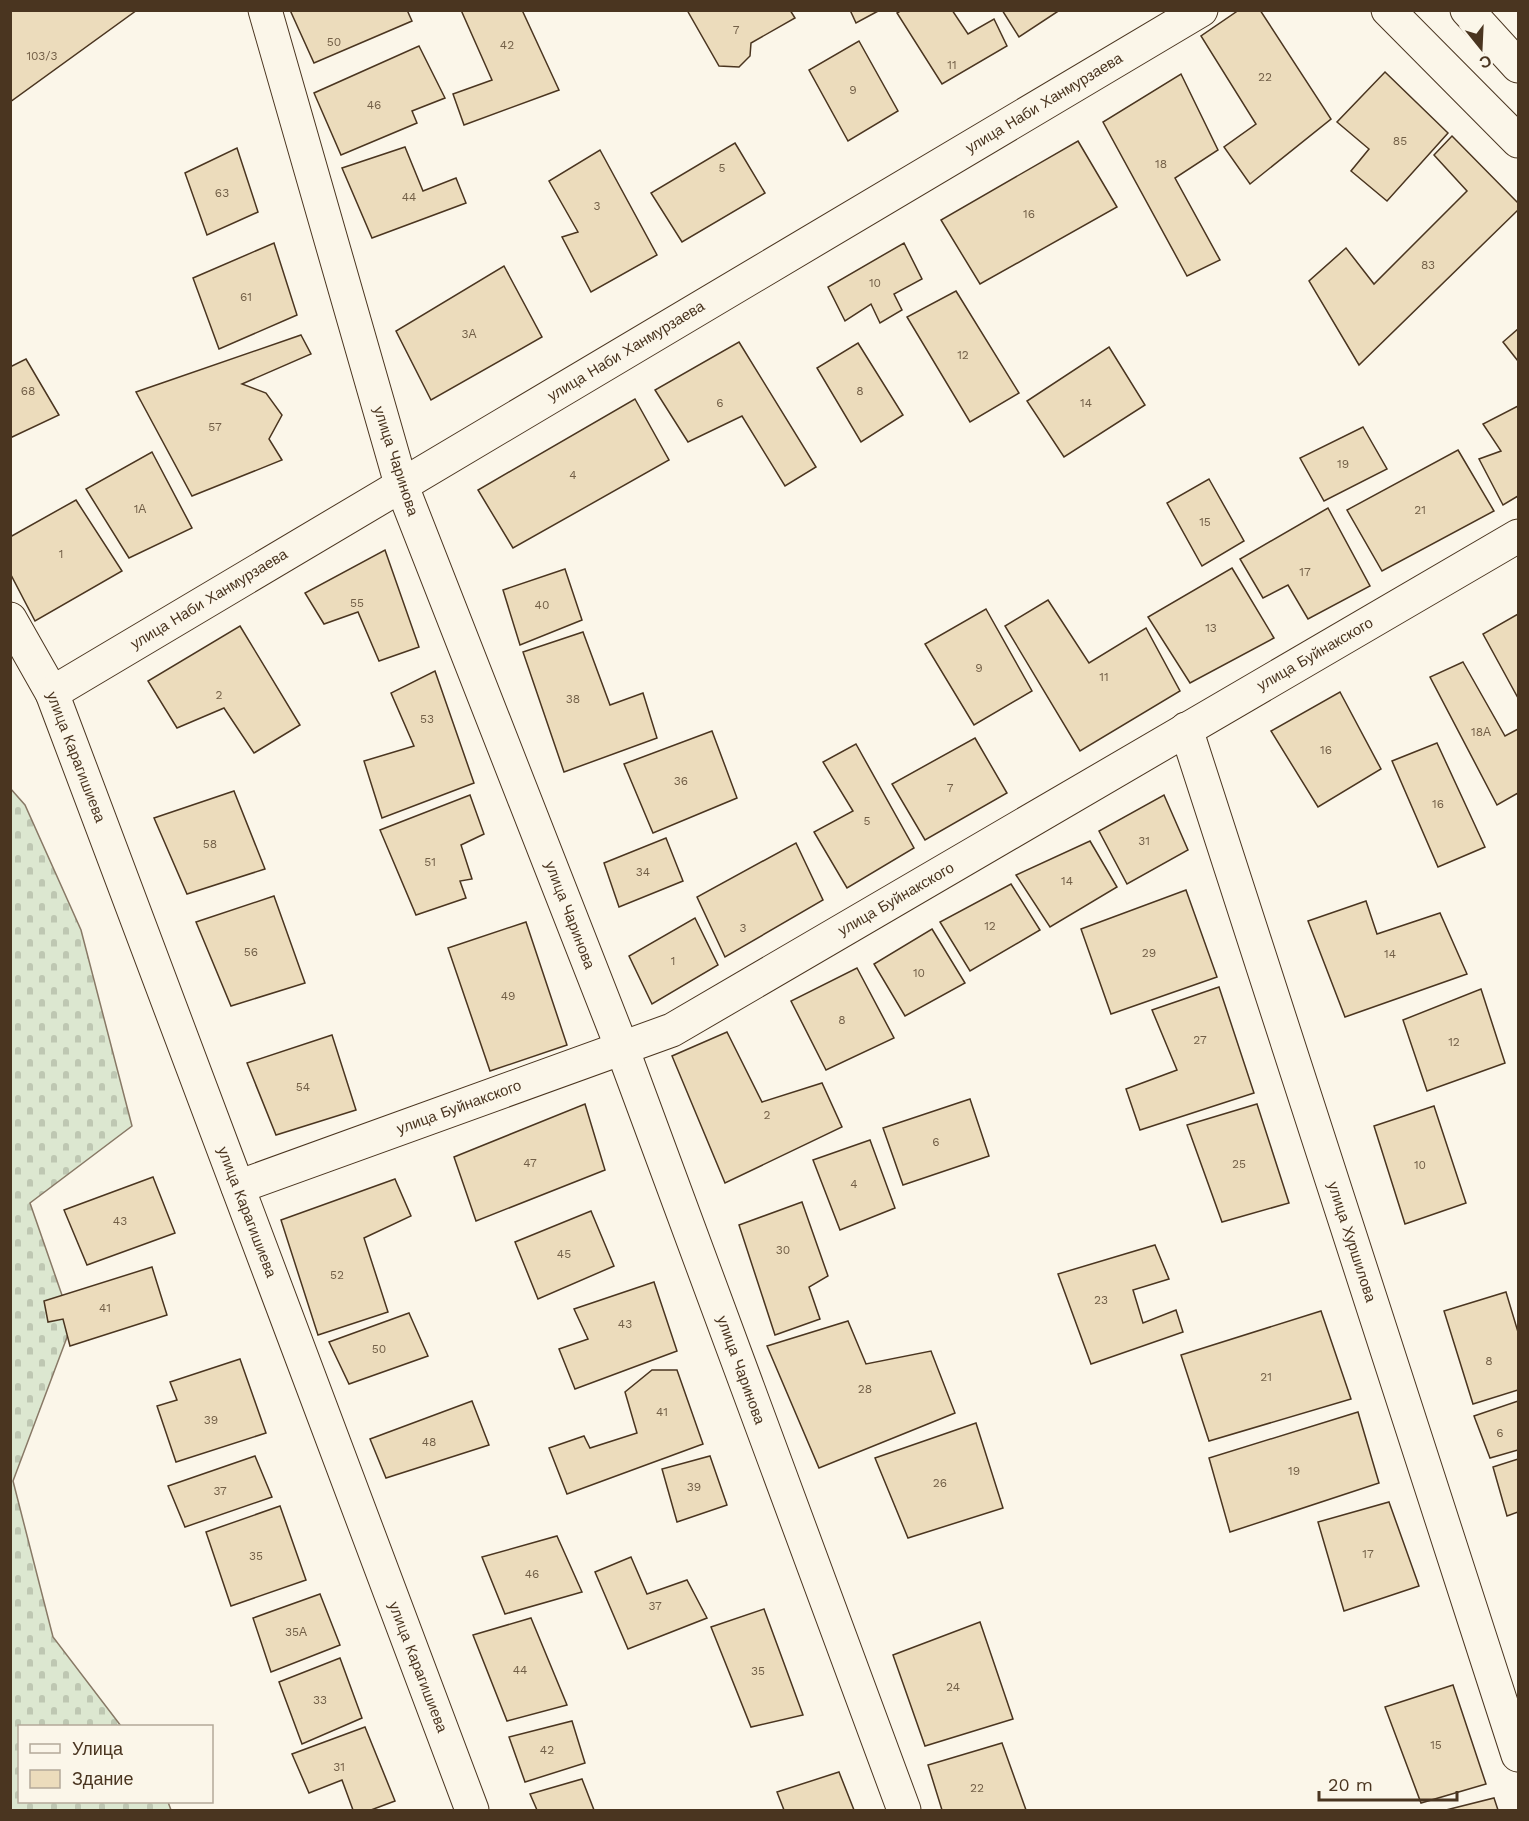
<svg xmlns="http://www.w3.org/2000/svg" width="1529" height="1821" viewBox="0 0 1529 1821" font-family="'Work Sans',sans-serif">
<defs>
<pattern id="cemetery-stones" width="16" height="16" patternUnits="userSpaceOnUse" patternTransform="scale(1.5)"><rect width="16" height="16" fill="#dce7d0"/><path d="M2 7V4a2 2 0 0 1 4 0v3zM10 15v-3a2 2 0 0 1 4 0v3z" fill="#bec7b2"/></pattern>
</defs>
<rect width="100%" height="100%" fill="#fbf6e9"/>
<!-- cemetery -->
<path fill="url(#cemetery-stones)" stroke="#887966" stroke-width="1.5" d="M10,788L25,805L81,930L132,1126L30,1203L72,1324L13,1481L53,1637L121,1726H20V1802H168L171,1810H11Z"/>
<!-- building -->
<g fill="#ecdcbc" stroke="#4a3520" stroke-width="1.5">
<path d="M10,10H137L10,102Z"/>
<path d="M290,10H407L412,21L314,63Z"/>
<path d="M461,10H522L559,90L464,125L453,94L492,80Z"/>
<path d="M687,10H790L795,18L751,43L750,56L739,67L719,66Z"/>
<path d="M850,10H880L856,23Z"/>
<path d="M902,10H952L968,34L994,19L1007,46L942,84L897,13Z"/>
<path d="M1002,10H1060L1019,37Z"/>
<path d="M1239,10H1260L1331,119L1250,184L1224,147L1256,124L1201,36Z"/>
<path d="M859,41L898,111L848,141L809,70Z"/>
<path d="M419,46L445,98L412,111L417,123L341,155L314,93Z"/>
<path d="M1385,72L1448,133L1387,201L1351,171L1369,149L1337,122Z"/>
<path d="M1181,74L1218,150L1175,178L1220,260L1187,276L1103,122Z"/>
<path d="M1452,136L1518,203V210L1359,365L1309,281L1346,248L1374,284L1467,191L1434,155Z"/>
<path d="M1078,141L1117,207L980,284L941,220Z"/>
<path d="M735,143L765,193L682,242L651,193Z"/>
<path d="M405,147L423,191L456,178L466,203L372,238L342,168Z"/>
<path d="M237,148L258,212L207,235L185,173Z"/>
<path d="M600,150L657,255L591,292L562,237L578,232L549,181Z"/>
<path d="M274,243L297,315L219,349L193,278Z"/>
<path d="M904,243L922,279L894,294L902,310L880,323L871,304L845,321L828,287Z"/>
<path d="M504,266L542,337L431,400L396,331Z"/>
<path d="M956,291L1019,393L970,422L907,317Z"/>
<path d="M1518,329V361L1503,342Z"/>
<path d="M301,335L311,354L242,384L266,393L282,415L269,439L282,460L192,496L136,392Z"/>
<path d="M739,342L816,467L785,486L742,416L688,442L655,390Z"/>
<path d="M858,343L903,415L861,442L817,368Z"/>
<path d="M1109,347L1145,405L1064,457L1027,401Z"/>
<path d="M26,359L59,415L10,438V367Z"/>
<path d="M635,399L669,460L513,548L478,490Z"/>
<path d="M1518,406V496L1503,505L1479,459L1501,451L1483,424Z"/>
<path d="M1363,427L1387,469L1324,501L1300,458Z"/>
<path d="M1458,450L1494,511L1382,571L1347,510Z"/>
<path d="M152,452L192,528L129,558L86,489Z"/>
<path d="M1209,479L1244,541L1202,566L1167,503Z"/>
<path d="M76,500L122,571L35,621L10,573V537Z"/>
<path d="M1328,508L1370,586L1308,619L1288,585L1263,598L1240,559Z"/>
<path d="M385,550L419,647L379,661L358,612L324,624L305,593Z"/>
<path d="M1232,568L1274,638L1190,683L1148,617Z"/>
<path d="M565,569L582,620L520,645L503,590Z"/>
<path d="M1048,600L1089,663L1146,628L1180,691L1080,751L1005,626Z"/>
<path d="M986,609L1032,691L974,725L925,644Z"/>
<path d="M1518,614V698L1483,634Z"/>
<path d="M240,626L300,725L254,753L224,708L177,728L148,681Z"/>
<path d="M583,632L610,705L643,693L657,738L564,772L523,652Z"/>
<path d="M1463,662L1505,736L1518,729V793L1497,805L1430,677Z"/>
<path d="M435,671L474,783L382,818L364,761L414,746L391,693Z"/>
<path d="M1340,692L1381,769L1318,807L1271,731Z"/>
<path d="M712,731L737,798L653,833L624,764Z"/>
<path d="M975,738L1007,793L925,840L892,784Z"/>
<path d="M1437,743L1485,847L1438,867L1392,761Z"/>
<path d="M856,744L914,848L847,888L814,832L853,811L823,762Z"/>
<path d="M234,791L265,869L187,894L154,818Z"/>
<path d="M470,795L484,834L461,845L472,879L460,881L466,898L416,915L380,830Z"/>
<path d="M1164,795L1188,850L1127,884L1099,831Z"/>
<path d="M666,838L683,881L619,907L604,863Z"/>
<path d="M1090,841L1117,887L1050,927L1016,875Z"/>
<path d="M796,843L823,900L725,957L697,897Z"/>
<path d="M1011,884L1040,930L970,971L940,922Z"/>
<path d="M1186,890L1217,977L1111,1014L1081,929Z"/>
<path d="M274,896L305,983L231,1006L196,922Z"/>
<path d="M1366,901L1377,934L1440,913L1467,974L1345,1017L1308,921Z"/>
<path d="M695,918L718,965L652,1004L629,956Z"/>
<path d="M526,922L567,1045L490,1071L448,948Z"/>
<path d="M932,929L965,983L905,1016L874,964Z"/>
<path d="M857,968L894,1038L826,1070L791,1001Z"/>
<path d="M1219,987L1254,1093L1140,1130L1126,1089L1177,1070L1152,1010Z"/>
<path d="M1481,989L1505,1063L1427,1091L1403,1020Z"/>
<path d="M727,1032L762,1102L822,1083L842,1127L725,1183L672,1056Z"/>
<path d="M332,1035L356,1110L276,1135L247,1063Z"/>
<path d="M970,1099L989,1156L903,1185L883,1128Z"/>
<path d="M585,1104L605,1170L476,1221L454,1157Z"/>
<path d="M1257,1104L1289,1203L1222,1222L1187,1125Z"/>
<path d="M1434,1106L1466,1203L1405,1224L1374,1126Z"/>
<path d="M870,1140L895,1208L840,1230L813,1160Z"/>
<path d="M153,1177L175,1233L87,1265L64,1210Z"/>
<path d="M395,1179L411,1216L364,1238L388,1312L318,1335L281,1220Z"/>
<path d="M802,1202L828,1276L809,1287L820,1319L775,1335L739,1225Z"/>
<path d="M591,1211L614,1266L538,1299L515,1242Z"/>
<path d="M1155,1245L1169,1279L1133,1290L1143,1323L1176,1310L1183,1332L1091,1364L1058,1274Z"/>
<path d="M152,1267L167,1315L70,1346L63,1319L48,1322L44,1301Z"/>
<path d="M654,1282L677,1351L575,1389L559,1349L588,1339L574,1309Z"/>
<path d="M1506,1292L1518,1332V1390L1473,1404L1444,1311Z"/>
<path d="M1321,1311L1351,1399L1209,1441L1181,1355Z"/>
<path d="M409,1313L428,1356L349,1384L329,1342Z"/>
<path d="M848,1321L866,1364L931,1351L955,1413L819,1468L767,1346Z"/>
<path d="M240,1359L266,1433L176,1462L157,1406L177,1400L170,1382Z"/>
<path d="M652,1370H677L703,1444L567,1494L549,1448L584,1436L590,1448L637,1433L625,1392Z"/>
<path d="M472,1401L489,1445L386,1478L370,1439Z"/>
<path d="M1518,1401V1450L1490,1458L1474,1416Z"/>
<path d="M1358,1412L1379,1483L1230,1532L1209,1458Z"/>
<path d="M976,1423L1003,1508L908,1538L875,1458Z"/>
<path d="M255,1456L272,1497L185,1527L168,1486Z"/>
<path d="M710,1456L727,1505L677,1522L662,1469Z"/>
<path d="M1518,1459V1512L1507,1516L1493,1467Z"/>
<path d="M1389,1502L1419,1586L1344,1611L1318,1522Z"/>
<path d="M280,1506L306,1580L231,1606L206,1532Z"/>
<path d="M557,1536L582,1592L505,1614L482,1557Z"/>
<path d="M631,1557L647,1594L687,1580L707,1618L628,1649L595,1572Z"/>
<path d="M320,1594L340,1645L271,1672L253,1618Z"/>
<path d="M764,1609L803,1715L751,1727L711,1627Z"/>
<path d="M531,1618L567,1705L507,1721L473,1635Z"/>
<path d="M980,1622L1013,1719L925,1746L893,1655Z"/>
<path d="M340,1658L362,1718L302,1744L279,1682Z"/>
<path d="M1453,1685L1486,1784L1421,1803L1385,1707Z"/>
<path d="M572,1721L585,1763L525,1782L509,1737Z"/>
<path d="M365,1727L395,1801L371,1810H353L342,1780L309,1793L292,1754Z"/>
<path d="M1002,1743L1026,1810H942L928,1765Z"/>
<path d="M839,1772L854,1810H784L777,1792Z"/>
<path d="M582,1779L594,1810H537L530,1794Z"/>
<path d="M1494,1798L1498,1810H1446Z"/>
</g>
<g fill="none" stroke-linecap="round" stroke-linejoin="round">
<defs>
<g id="minor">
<path d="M265,10L401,484L622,1048L904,1810"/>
<path d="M10,619L52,693L472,1810"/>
<path d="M52,693L1201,10"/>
<path d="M1186,729L1518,1755"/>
<path d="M238,1187L672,1030L1518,536"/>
</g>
<g id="secondary">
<path d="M1388,10L1518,141"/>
<path d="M1467,10L1518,66"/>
</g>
</defs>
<!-- minor casing -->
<use href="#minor" stroke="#4a3520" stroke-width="35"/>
<!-- secondary casing -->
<use href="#secondary" stroke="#4a3520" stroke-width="35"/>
<!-- minor -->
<use href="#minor" stroke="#fbf6e9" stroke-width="33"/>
<!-- secondary -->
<use href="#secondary" stroke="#fbf6e9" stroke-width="33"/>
</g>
<g text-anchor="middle" stroke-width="4.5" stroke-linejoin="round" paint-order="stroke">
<!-- number labels -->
<g font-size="12" fill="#725f47">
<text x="736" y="34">7</text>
<text x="334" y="46">50</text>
<text x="507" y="49">42</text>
<text x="42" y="60">103/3</text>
<text x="952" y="69">11</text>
<text x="1265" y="81">22</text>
<text x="853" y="94">9</text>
<text x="374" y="109">46</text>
<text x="1400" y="145">85</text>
<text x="1161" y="168">18</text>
<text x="722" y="172">5</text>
<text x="222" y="197">63</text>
<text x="409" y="201">44</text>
<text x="597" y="210">3</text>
<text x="1029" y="218">16</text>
<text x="1428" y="269">83</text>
<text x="875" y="287">10</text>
<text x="246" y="301">61</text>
<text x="469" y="338">3А</text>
<text x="963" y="359">12</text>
<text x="28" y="395">68</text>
<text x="860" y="395">8</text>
<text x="720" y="407">6</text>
<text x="1086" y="407">14</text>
<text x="215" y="431">57</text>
<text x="1343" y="468">19</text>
<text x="573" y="479">4</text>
<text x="140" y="513">1А</text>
<text x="1420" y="514">21</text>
<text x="1205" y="526">15</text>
<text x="61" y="558">1</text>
<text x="1305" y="576">17</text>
<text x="357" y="607">55</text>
<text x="542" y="609">40</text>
<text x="1211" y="632">13</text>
<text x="979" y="672">9</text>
<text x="1104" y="681">11</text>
<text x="219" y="699">2</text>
<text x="573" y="703">38</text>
<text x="427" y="723">53</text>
<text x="1481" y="736">18А</text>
<text x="1326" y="754">16</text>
<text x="681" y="785">36</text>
<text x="950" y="792">7</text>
<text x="1438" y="808">16</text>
<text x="867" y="825">5</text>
<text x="1144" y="845">31</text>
<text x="210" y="848">58</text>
<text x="430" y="866">51</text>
<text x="643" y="876">34</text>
<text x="1067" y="885">14</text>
<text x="990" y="930">12</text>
<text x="743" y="932">3</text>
<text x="251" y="956">56</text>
<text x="1149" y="957">29</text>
<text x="1390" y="958">14</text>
<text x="673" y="965">1</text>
<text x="919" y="977">10</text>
<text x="508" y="1000">49</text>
<text x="842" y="1024">8</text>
<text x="1200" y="1044">27</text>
<text x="1454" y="1046">12</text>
<text x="303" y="1091">54</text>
<text x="767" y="1119">2</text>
<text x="936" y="1146">6</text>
<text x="530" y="1167">47</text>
<text x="1239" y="1168">25</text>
<text x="1420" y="1169">10</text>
<text x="854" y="1188">4</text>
<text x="120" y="1225">43</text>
<text x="783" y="1254">30</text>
<text x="564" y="1258">45</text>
<text x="337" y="1279">52</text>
<text x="1101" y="1304">23</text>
<text x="105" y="1312">41</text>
<text x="625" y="1328">43</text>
<text x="379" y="1353">50</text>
<text x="1489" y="1365">8</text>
<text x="1266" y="1381">21</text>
<text x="865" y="1393">28</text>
<text x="662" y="1416">41</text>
<text x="211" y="1424">39</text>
<text x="1500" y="1437">6</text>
<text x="429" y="1446">48</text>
<text x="1294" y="1475">19</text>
<text x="940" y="1487">26</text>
<text x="694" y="1491">39</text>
<text x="220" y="1495">37</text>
<text x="1368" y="1558">17</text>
<text x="256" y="1560">35</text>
<text x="532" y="1578">46</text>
<text x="655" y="1610">37</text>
<text x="296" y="1636">35А</text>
<text x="520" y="1674">44</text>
<text x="758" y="1675">35</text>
<text x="953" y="1691">24</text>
<text x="320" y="1704">33</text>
<text x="1436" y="1749">15</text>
<text x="547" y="1754">42</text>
<text x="339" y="1771">31</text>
<text x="977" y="1792">22</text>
</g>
<!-- street labels -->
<g font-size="15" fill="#4a3520" stroke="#fbf6e9">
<text transform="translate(1044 103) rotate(-31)" y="5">улица Наби Ханмурзаева</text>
<text transform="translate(626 351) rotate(-31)" y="5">улица Наби Ханмурзаева</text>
<text transform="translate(396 461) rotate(72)" y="5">улица Чаринова</text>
<text transform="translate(209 599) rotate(-31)" y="5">улица Наби Ханмурзаева</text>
<text transform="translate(1315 654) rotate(-30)" y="5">улица Буйнакского</text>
<text transform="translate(76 757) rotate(69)" y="5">улица Карагишиева</text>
<text transform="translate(896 899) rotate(-30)" y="5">улица Буйнакского</text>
<text transform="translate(570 915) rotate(69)" y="5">улица Чаринова</text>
<text transform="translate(459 1107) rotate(-20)" y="5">улица Буйнакского</text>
<text transform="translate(247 1212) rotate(69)" y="5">улица Карагишиева</text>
<text transform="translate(1352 1242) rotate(72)" y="5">улица Хуршилова</text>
<text transform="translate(741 1370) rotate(70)" y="5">улица Чаринова</text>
<text transform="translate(418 1667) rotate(69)" y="5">улица Карагишиева</text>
</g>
</g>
<!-- border -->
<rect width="1529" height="1821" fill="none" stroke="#4a3520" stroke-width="24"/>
<!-- legend -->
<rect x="18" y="1725" width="195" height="78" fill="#fbf6e9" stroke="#b4a999" stroke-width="1.5"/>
<rect x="30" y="1744" width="30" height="9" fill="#fbf6e9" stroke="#b4a999" stroke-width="1.5"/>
<text x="72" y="1755" font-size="18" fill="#4a3520">Улица</text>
<rect x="30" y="1770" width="30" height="18" fill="#ecdcbc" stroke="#b4a999" stroke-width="1.5"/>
<text x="72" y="1785" font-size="18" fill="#4a3520">Здание</text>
<!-- north arrow -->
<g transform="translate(1481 48) rotate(162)" stroke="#fbf6e9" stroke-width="4.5" paint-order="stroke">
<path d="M0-4.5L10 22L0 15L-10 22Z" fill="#4a3520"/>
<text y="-9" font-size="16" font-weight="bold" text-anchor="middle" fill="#4a3520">С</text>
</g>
<!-- scale -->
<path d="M1319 1791v9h138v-9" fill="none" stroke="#4a3520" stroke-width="3"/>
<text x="1328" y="1791" font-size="18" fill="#4a3520" stroke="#fbf6e9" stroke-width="4.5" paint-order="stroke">20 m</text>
</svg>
